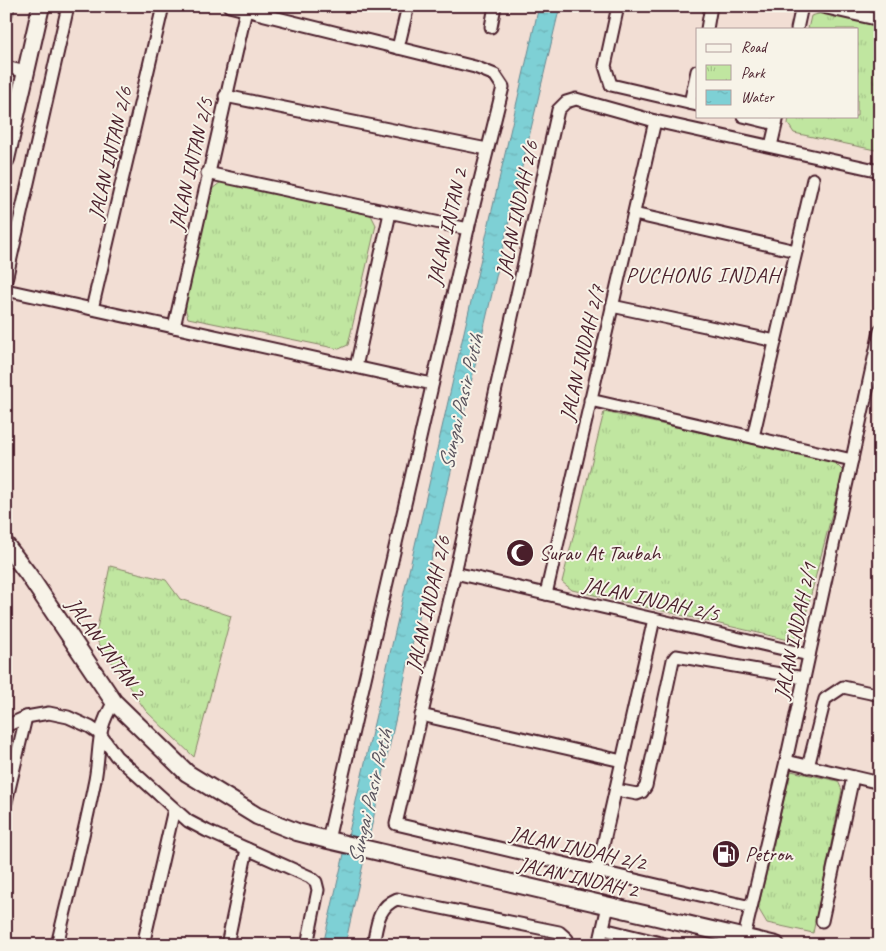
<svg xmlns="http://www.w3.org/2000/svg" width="886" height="951" viewBox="0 0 886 951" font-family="Caveat,sans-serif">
<defs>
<pattern id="park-tufts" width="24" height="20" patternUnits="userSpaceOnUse" patternTransform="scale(1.25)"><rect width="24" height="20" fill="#c0e6a0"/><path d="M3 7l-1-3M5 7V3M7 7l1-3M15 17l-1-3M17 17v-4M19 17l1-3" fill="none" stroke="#a6c58a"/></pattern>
<pattern id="water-ripples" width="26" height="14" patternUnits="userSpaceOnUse" patternTransform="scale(1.25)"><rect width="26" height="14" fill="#7ed0d5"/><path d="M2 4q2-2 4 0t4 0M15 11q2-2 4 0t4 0" fill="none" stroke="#6eb2b7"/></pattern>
</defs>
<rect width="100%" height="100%" fill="#f2ded4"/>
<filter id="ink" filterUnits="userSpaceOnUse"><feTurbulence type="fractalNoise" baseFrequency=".02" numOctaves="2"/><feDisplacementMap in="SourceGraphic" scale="10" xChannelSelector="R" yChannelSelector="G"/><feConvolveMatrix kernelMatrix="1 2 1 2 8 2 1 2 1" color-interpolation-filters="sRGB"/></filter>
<g filter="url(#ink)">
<!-- park -->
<g fill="url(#park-tufts)" stroke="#858266">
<path d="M825,12L880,24V151L794,133L788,124L789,116H857V29H808L811,16Z"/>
<path d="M221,182L371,215L376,225L348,345L339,349L188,318L185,308L212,189Z"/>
<path d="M604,412L832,460L843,471L801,633L789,640L572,590L562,582Z"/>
<path d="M110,566L166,580L180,599L231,616L194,757L146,711L95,638Z"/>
<path d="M791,771L838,781L842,790L813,933L767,923L758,908Z"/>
</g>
<!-- water -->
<path fill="url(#water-ripples)" stroke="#698991" d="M539,6H560L469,391L345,945H323Z"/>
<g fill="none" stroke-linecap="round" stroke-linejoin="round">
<defs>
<g id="street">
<path d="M229,6L475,67L495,75L503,87L468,229L328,840"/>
<path d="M618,6L605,66L611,85L697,105"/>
<path d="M818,6L880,20"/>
<path d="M6,14L8,6"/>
<path d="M491,27L495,6"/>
<path d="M707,29L711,6"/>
<path d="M797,29L802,6"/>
<path d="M398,48L408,6"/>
<path d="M6,67L26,72"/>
<path d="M225,96L487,149"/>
<path d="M690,103L697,71"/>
<path d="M743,116L776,124"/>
<path d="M771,146L778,116"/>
<path d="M207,173L468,229"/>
<path d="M634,214L796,251"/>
<path d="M6,280L68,6"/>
<path d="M6,290L432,384"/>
<path d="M612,306L775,341"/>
<path d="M92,309L163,6"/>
<path d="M174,327L246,10"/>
<path d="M356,367L390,213"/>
<path d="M590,400L852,460"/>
<path d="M753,437L813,179"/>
<path d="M455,573L809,655"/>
<path d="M546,594L655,121"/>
<path d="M421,715L622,761"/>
<path d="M6,726L26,717L49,713L68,717L90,727L100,734L116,756L188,821L207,831L310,877L316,882L318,890L307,945"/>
<path d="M786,761L880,783"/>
<path d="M808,767L825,699L843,687L880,695"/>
<path d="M616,790L637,794L642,792L646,786L673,660L676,656L804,678"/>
<path d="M6,802L26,717"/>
<path d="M597,872L654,619"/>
<path d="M751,907L396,824L455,573L558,110L566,102L576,99L655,121L880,171"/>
<path d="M822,921L853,777"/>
<path d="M603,929L669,945"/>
<path d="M744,937L786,761L880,331"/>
<path d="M57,945C70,890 84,835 95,780C101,748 95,732 114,702"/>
<path d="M143,945L174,809"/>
<path d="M227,945L247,849"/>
<path d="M373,945C377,926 377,907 397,899L559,932L567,939V945"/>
<path d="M599,945L608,906"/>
</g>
<g id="secondary">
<path d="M6,159L41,6"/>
<path d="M6,545L28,574L114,702L187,773L257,816L297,832L328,840L776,945"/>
</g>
</defs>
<!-- street casing -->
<use href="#street" stroke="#4a1f2b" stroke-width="15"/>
<!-- secondary casing -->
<use href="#secondary" stroke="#4a1f2b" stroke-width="20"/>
<!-- street -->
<use href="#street" stroke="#f7f3e8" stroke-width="11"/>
<!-- secondary -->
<use href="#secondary" stroke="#f7f3e8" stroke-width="16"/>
</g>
</g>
<!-- icons -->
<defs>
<symbol id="mosque-disc" viewBox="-11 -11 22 22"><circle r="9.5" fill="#4a1f2b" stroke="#f7f3e8"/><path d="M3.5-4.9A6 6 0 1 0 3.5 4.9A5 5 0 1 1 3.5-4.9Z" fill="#fff"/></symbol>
<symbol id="fuel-disc" viewBox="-11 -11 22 22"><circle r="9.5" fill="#4a1f2b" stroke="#f7f3e8"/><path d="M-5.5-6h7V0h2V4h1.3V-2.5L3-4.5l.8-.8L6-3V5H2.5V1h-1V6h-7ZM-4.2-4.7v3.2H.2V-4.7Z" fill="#fff"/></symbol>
</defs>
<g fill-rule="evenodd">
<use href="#mosque-disc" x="504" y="537" width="32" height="32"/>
<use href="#fuel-disc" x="710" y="838" width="32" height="32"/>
</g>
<g text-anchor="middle" stroke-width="4" stroke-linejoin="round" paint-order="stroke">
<!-- street labels -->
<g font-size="21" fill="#4a1f2b" stroke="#f7f3e8">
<text transform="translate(110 153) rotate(-77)" y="7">JALAN INTAN 2/6</text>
<text transform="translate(191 164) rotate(-77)" y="7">JALAN INTAN 2/5</text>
<text transform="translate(517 209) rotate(-78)" y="7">JALAN INDAH 2/6</text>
<text transform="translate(447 227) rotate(-77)" y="7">JALAN INTAN 2</text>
<text transform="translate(582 353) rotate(-77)" y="7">JALAN INDAH 2/7</text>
<text transform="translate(651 599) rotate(13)" y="7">JALAN INDAH 2/5</text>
<text transform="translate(428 604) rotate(-77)" y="7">JALAN INDAH 2/6</text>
<text transform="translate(795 631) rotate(-78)" y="7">JALAN INDAH 2/1</text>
<text transform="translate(106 648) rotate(54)" y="7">JALAN INTAN 2</text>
<text transform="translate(578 848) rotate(13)" y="7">JALAN INDAH 2/2</text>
<text transform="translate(578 877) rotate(13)" y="7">JALAN INDAH 2</text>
</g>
<!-- poi labels -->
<g font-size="21" fill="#4a1f2b" stroke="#f7f3e8" text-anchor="start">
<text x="539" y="560">Surau At Taubah</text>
<text x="745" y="861">Petron</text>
</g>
<!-- neighbourhood labels -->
<g font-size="22" letter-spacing="1" fill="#4a1f2b" stroke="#f7f3e8">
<text x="703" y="282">PUCHONG INDAH</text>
</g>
<!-- water labels -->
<g font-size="22" font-style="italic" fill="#5a545e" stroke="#f7f3e8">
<text transform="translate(460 402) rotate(-77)" y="8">Sungai Pasir Putih</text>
<text transform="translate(369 797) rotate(-77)" y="8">Sungai Pasir Putih</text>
</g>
</g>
<!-- margin -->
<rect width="886" height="951" fill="none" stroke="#f7f3e8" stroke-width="25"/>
<rect x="12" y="12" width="861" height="926" fill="none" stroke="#4a1f2b" stroke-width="2" filter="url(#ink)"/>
<!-- legend -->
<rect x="696" y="28" width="162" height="90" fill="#f7f3e8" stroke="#b29e9c"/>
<rect x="706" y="44" width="25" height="8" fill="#f7f3e8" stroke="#b29e9c"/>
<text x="741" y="52" font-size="15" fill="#4a1f2b">Road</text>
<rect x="706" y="65" width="25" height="15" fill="url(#park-tufts)" stroke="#b29e9c"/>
<text x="741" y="78" font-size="15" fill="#4a1f2b">Park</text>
<rect x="706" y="90" width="25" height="15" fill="url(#water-ripples)" stroke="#b29e9c"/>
<text x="741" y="102" font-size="15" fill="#4a1f2b">Water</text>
</svg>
